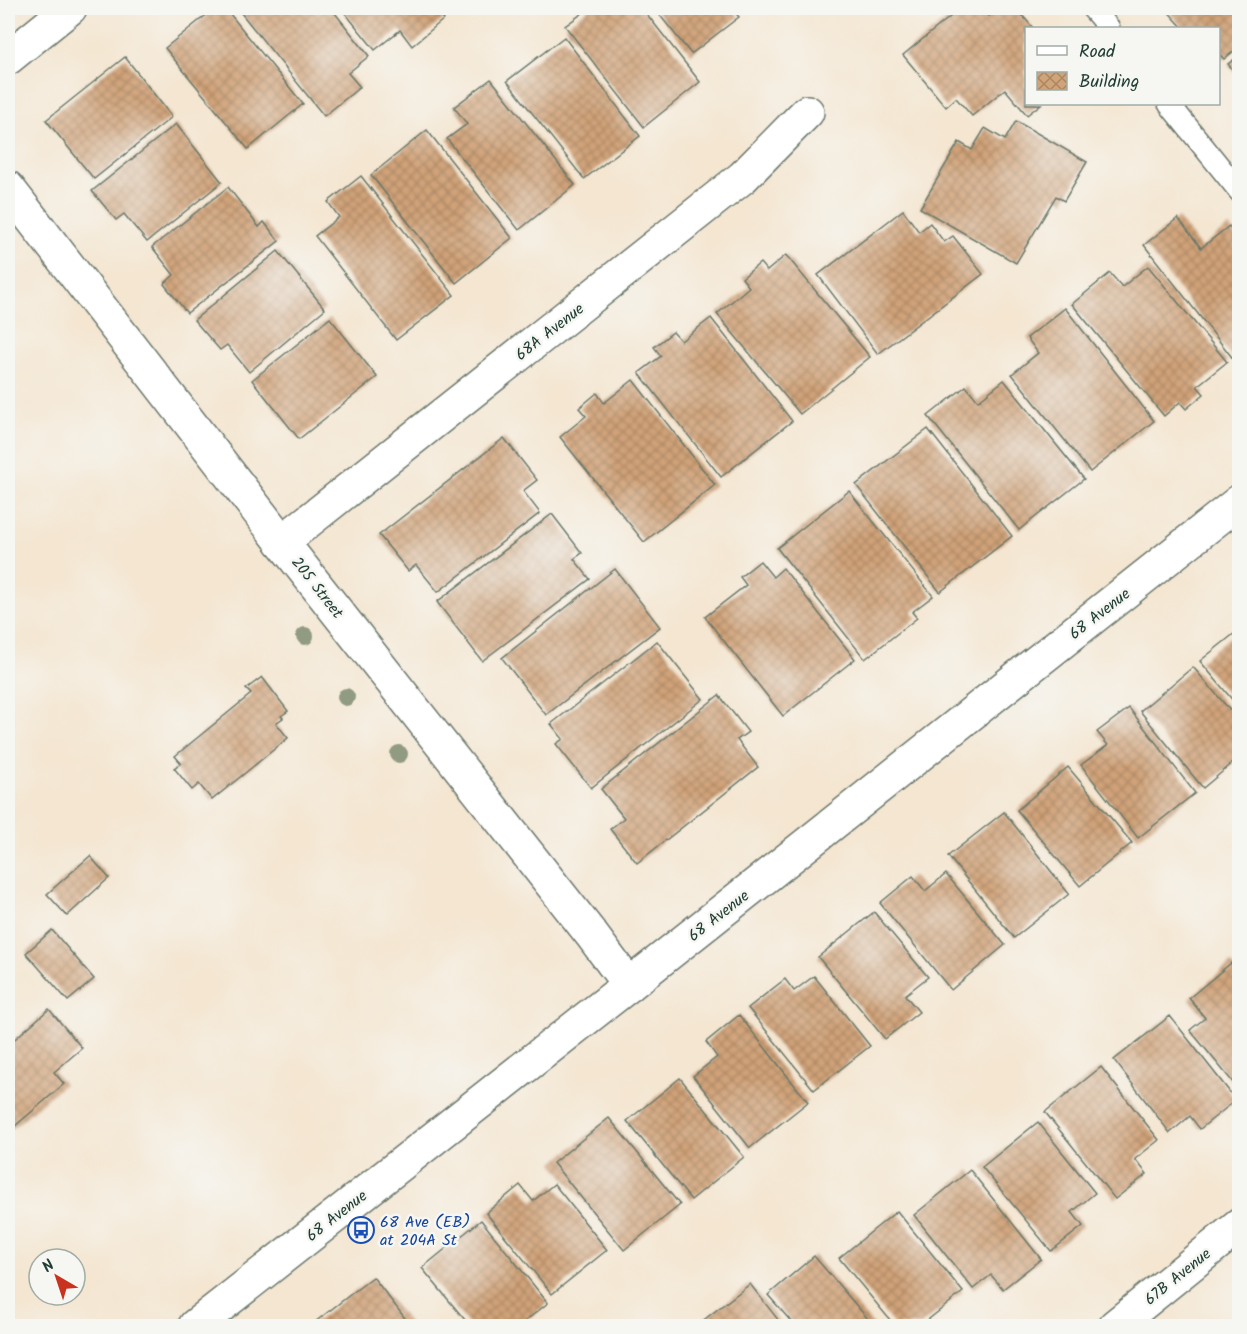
<svg xmlns="http://www.w3.org/2000/svg" width="1247" height="1334" viewBox="0 0 1247 1334" font-family="Kalam,sans-serif">
<defs>
<pattern id="building-cross-hatch" width="8" height="8" patternUnits="userSpaceOnUse" patternTransform="scale(1.5)"><rect width="8" height="8" fill="#d1a379"/><path d="M0 0l8 8M0 8l8-8" fill="none" stroke="#a98664"/></pattern>
</defs>
<rect width="100%" height="100%" fill="#f6f6f2"/>
<filter id="ink" filterUnits="userSpaceOnUse"><feTurbulence type="fractalNoise" baseFrequency=".0167" numOctaves="2"/><feDisplacementMap in="SourceGraphic" scale="12" xChannelSelector="R" yChannelSelector="G"/><feConvolveMatrix kernelMatrix="1 2 1 2 8 2 1 2 1" color-interpolation-filters="sRGB"/></filter>
<filter id="wash" filterUnits="userSpaceOnUse"><feTurbulence type="fractalNoise" baseFrequency=".008" numOctaves="4" result="noise"/><feDisplacementMap in="SourceGraphic" scale="24" xChannelSelector="R" yChannelSelector="G"/><feGaussianBlur stdDeviation="1.35" result="paint"/><feColorMatrix in="noise" values="0 0 0 0 0 0 0 0 0 0 0 0 0 0 0 0 0 1.4 0 .05"/><feComposite in="paint" operator="in"/></filter>
<g filter="url(#wash)">
<rect width="100%" height="100%" fill="#f4e6d1"/>
<g id="blocks">
<!-- building -->
<g fill="url(#building-cross-hatch)">
<path d="M215,8H225L303,104L248,149L165,48Z"/>
<path d="M237,8H331L369,56L348,73L360,87L324,116Z"/>
<path d="M341,8H434L444,19L412,46L400,30L375,50Z"/>
<path d="M586,8H642L700,82L644,127L565,26L588,9Z"/>
<path d="M654,8H731L739,17L691,54Z"/>
<path d="M961,8H982L989,16L1000,8H1016L1033,28H1026V104H1041L1027,115L1005,89L972,116L956,98L946,107L903,55Z"/>
<path d="M1165,8H1240V46L1224,59L1218,53V28H1183Z"/>
<path d="M564,37L640,136L584,179L507,81Z"/>
<path d="M1240,55V79L1228,64Z"/>
<path d="M125,57L172,117L94,179L46,120Z"/>
<path d="M491,79L575,185L519,230L447,139L467,124L454,107Z"/>
<path d="M1016,121L1087,162L1064,201L1056,196L1016,263L920,208L959,142L972,150L985,128L1005,140Z"/>
<path d="M176,124L222,182L147,242L124,214L116,220L92,191Z"/>
<path d="M427,130L512,238L456,283L371,175Z"/>
<path d="M361,176L454,295L396,340L315,236L339,217L328,202Z"/>
<path d="M228,187L259,227L264,222L279,241L187,313L164,284L174,275L152,247Z"/>
<path d="M903,210L919,232L930,223L944,242L953,236L983,274L878,354L818,275Z"/>
<path d="M1178,218L1201,248L1229,226L1240,240V364L1238,365L1144,245Z"/>
<path d="M278,251L325,309L249,372L227,345L220,350L194,320Z"/>
<path d="M786,255L870,357L800,414L717,314L749,287L742,278L760,263L767,271Z"/>
<path d="M1148,266L1227,362L1197,386L1204,394L1186,409L1180,402L1164,416L1072,304L1110,273L1122,287Z"/>
<path d="M1065,308L1154,421L1090,472L1012,374L1038,353L1027,338Z"/>
<path d="M330,318L377,377L299,439L252,380Z"/>
<path d="M711,318L792,421L721,477L639,373L661,356L654,347L673,332L681,341Z"/>
<path d="M633,380L715,485L644,542L560,437L586,416L579,408L597,393L604,403Z"/>
<path d="M1004,380L1084,479L1019,530L928,416L966,386L978,401Z"/>
<path d="M928,429L1012,536L940,592L856,485Z"/>
<path d="M504,438L537,480L523,491L540,513L438,592L416,565L408,571L379,535Z"/>
<path d="M849,491L933,596L912,612L917,618L865,659L777,548Z"/>
<path d="M552,514L582,553L574,559L590,579L482,661L437,602Z"/>
<path d="M760,561L773,577L783,568L855,659L783,716L705,617L746,585L740,577Z"/>
<path d="M615,569L660,627L546,715L502,658Z"/>
<path d="M1240,629V709L1200,661Z"/>
<path d="M657,641L703,699L591,788L556,744L563,739L551,724Z"/>
<path d="M1193,667L1240,722V757L1203,788L1140,711Z"/>
<path d="M262,677L288,711L281,716L283,718L276,723L288,738L212,800L199,784L192,790L174,768L181,763L175,756L251,694L246,689Z"/>
<path d="M719,695L748,732L737,740L758,767L637,863L610,829L624,818L601,789Z"/>
<path d="M1129,708L1195,793L1138,838L1081,765L1108,745L1097,732Z"/>
<path d="M1068,767L1132,843L1080,886L1017,810Z"/>
<path d="M1004,812L1069,894L1014,938L948,856Z"/>
<path d="M90,856L109,878L67,916L47,894Z"/>
<path d="M946,874L1005,945L951,990L880,903L913,876L925,891Z"/>
<path d="M874,912L928,977L905,995L919,1012L885,1039L818,957Z"/>
<path d="M52,930L94,979L68,1001L26,953Z"/>
<path d="M1231,963L1240,973V1091L1190,1030L1205,1018L1189,998Z"/>
<path d="M814,976L870,1046L814,1090L748,1008L785,979L794,991Z"/>
<path d="M49,1009L82,1048L54,1072L64,1084L8,1132V1045Z"/>
<path d="M739,1015L808,1102L750,1148L693,1076L717,1057L706,1042Z"/>
<path d="M1170,1016L1236,1100L1200,1129L1190,1116L1170,1133L1114,1060Z"/>
<path d="M1101,1067L1159,1140L1135,1159L1147,1174L1115,1199L1045,1112Z"/>
<path d="M680,1078L744,1157L691,1200L627,1121Z"/>
<path d="M609,1118L680,1205L624,1250L553,1163Z"/>
<path d="M1038,1122L1095,1193L1072,1212L1083,1226L1051,1251L982,1167Z"/>
<path d="M970,1170L1041,1259L1003,1289L991,1275L973,1289L914,1215Z"/>
<path d="M554,1184L607,1250L552,1294L486,1213L520,1185L533,1201Z"/>
<path d="M897,1211L963,1292L920,1326H895L839,1258Z"/>
<path d="M481,1220L548,1303L519,1326H470L422,1268Z"/>
<path d="M814,1256L874,1326H795L768,1295Z"/>
<path d="M373,1277L411,1326H310Z"/>
<path d="M750,1284L783,1326H696Z"/>
</g>
</g>
</g>
<g filter="url(#ink)">
<use href="#blocks" fill-opacity="0" stroke="#6a786b" stroke-width="1.5"/>
<g fill="none" stroke-linecap="round" stroke-linejoin="round">
<defs>
<g id="service">
<path d="M1092,8L1109,28"/>
<path d="M1169,104L1240,192"/>
</g>
<g id="minor">
<path d="M8,58L70,8"/>
<path d="M8,188L282,542L591,934L629,985"/>
<path d="M282,542L743,177L807,112"/>
<path d="M1115,1326L1240,1225"/>
</g>
<path id="tertiary" d="M195,1326L629,985L1240,501"/>
</defs>
<!-- service casing -->
<use href="#service" stroke="#6a786b" stroke-width="24"/>
<!-- minor casing -->
<use href="#minor" stroke="#6a786b" stroke-width="36"/>
<!-- tertiary casing -->
<use href="#tertiary" stroke="#6a786b" stroke-width="36"/>
<!-- service -->
<use href="#service" stroke="#fff" stroke-width="21"/>
<!-- minor -->
<use href="#minor" stroke="#fff" stroke-width="33"/>
<!-- tertiary -->
<use href="#tertiary" stroke="#fff" stroke-width="33"/>
</g>
<!-- trees -->
<g fill="#919b82">
<circle cx="305" cy="636" r="9"/>
<circle cx="346" cy="697" r="9"/>
<circle cx="399" cy="754" r="9"/>
</g>
</g>
<!-- icons -->
<defs>
<symbol id="bus-ring" viewBox="-11 -11 22 22"><circle r="9.5" fill="#f6f6f2" stroke="#1a4fb4" stroke-width="1.5"/><path d="M-5-6H5V4H4V6H2V4H-2V6H-4V4H-5ZM-3.5-4V0h7V-4ZM-3.5 1.2v1.5H-2V1.2ZM2 1.2v1.5H3.5V1.2Z" fill="#1a4fb4"/></symbol>
</defs>
<g fill-rule="evenodd">
<use href="#bus-ring" x="346" y="1215" width="30" height="30"/>
</g>
<g text-anchor="middle" stroke-width="5" stroke-linejoin="round" paint-order="stroke">
<!-- street labels -->
<g font-size="16" fill="#1f3d34" stroke="#f6f6f2">
<text transform="translate(549 331) rotate(-38)" y="6">68A Avenue</text>
<text transform="translate(318 587) rotate(52)" y="6">205 Street</text>
<text transform="translate(1099 613) rotate(-38)" y="6">68 Avenue</text>
<text transform="translate(718 915) rotate(-38)" y="6">68 Avenue</text>
<text transform="translate(336 1215) rotate(-38)" y="6">68 Avenue</text>
<text transform="translate(1177 1276) rotate(-39)" y="6">67B Avenue</text>
</g>
<!-- transit labels -->
<g font-size="16" fill="#164399" stroke="#f6f6f2" text-anchor="start">
<text x="380" y="1227">68 Ave (EB)<tspan x="380" dy="18">at 204A St</tspan></text>
</g>
</g>
<!-- margin -->
<rect width="1247" height="1334" fill="none" stroke="#f6f6f2" stroke-width="30"/>
<!-- legend -->
<rect x="1025" y="27" width="195" height="78" fill="#f6f6f2" stroke="#a0aca6" stroke-width="1.5"/>
<rect x="1037" y="46" width="30" height="9" fill="#ffffff" stroke="#a0aca6" stroke-width="1.5"/>
<text x="1079" y="57" font-size="18" fill="#1f3d34">Road</text>
<rect x="1037" y="72" width="30" height="18" fill="url(#building-cross-hatch)" stroke="#a0aca6" stroke-width="1.5"/>
<text x="1079" y="87" font-size="18" fill="#1f3d34">Building</text>
<!-- north arrow -->
<g transform="translate(57 1277) rotate(321)"><circle r="28" fill="#f6f6f2" stroke="#a0aca6" stroke-width="1.5"/>
<path d="M0-4.5L10 22L0 15L-10 22Z" fill="#c8321e"/>
<text y="-9" font-size="16" font-weight="bold" text-anchor="middle" fill="#1f3d34">N</text>
</g>
</svg>
